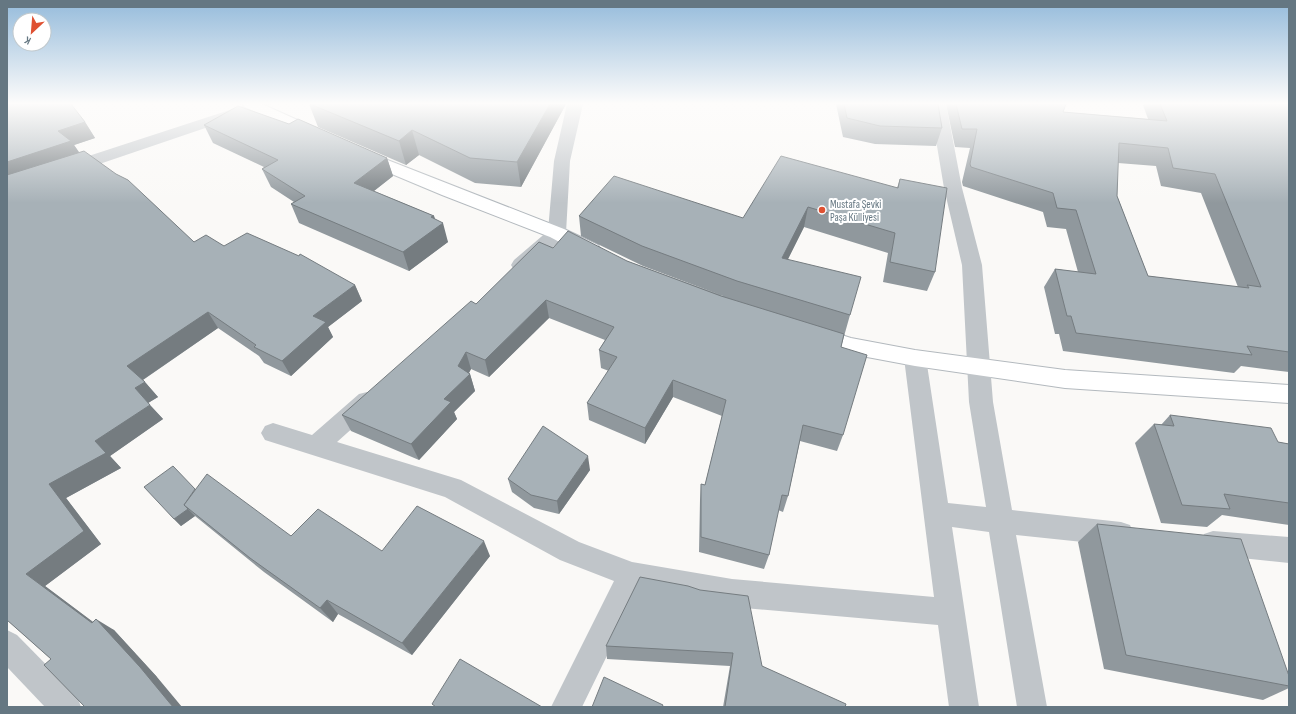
<svg xmlns="http://www.w3.org/2000/svg" width="1296" height="714" viewBox="0 0 1296 714" font-family="'Sofia Sans Condensed',sans-serif">
<rect width="100%" height="100%" fill="#faf9f7"/>
<g fill="none" stroke-linecap="round" stroke-linejoin="round">
<defs>
<g id="secondary">
<path d="M242,104H262L324,132L326,135L324,138L318,140L312,138L245,107Z"/>
<path d="M362,150L564,229L598,245L601,250L598,255L591,256L584,255L550,237L442,195L356,159L354,155L356,151Z"/>
<path d="M813,326L851,338L915,350L1065,370L1289,385V403L1065,388L915,366L851,354L805,340L802,334L805,328Z"/>
</g>
</defs>
<!-- secondary casing -->
<use href="#secondary" stroke="#b3b9be" stroke-width="2"/>
<!-- street -->
<g fill="#c0c5c9" fill-rule="evenodd">
<path d="M248,104H270L267,107L73,173L67,174L61,173L58,169L61,165Z"/>
<path d="M567,104H583L570,161L566,233L564,237L528,270L521,272L514,270L511,265L514,260L548,231L554,161Z"/>
<path d="M930,104H946L962,188L982,265L993,402L1012,510L1121,522L1130,525L1134,534L1130,543L1121,546L1016,535L1047,707H1017L989,532L952,527L979,707H949L938,625L732,607L639,590L582,707H551L614,581L560,560L445,497L265,440L261,433L265,426L273,423L312,435L359,394L367,392L375,394L379,401L375,408L337,442L461,480L579,542L632,562L732,579L934,597L904,358L907,352L915,350L923,352L926,358L948,503L986,507L969,402L962,265L944,188Z"/>
<path d="M1213,531L1289,537V563L1213,555L1204,552L1200,543L1204,534Z"/>
<path d="M7,630L17,635L77,696L81,707H45L7,667Z"/>
</g>
<!-- secondary -->
<use href="#secondary" fill="#fff" fill-rule="evenodd"/>
</g>
<!-- wall -->
<g fill="#90989d" fill-rule="evenodd">
<path d="M7,104L85,122L95,138L74,145L79,152L194,242L224,246L355,285L362,301L328,327L333,337L291,376L264,363L259,356L218,328L143,380L158,397L148,403L163,419L110,456L121,468L66,498L101,544L45,586L93,622L114,630L157,677L51,659L7,620Z"/>
<path d="M309,104H566L521,187L475,183L419,155L406,165L318,127Z"/>
<path d="M836,104H938L942,128L936,146L875,144L843,137Z"/>
<path d="M946,104H1066L1063,112L1148,119L1143,105L1144,104H1289V372L1241,366L1234,373L1063,351L1059,334H1055L1044,287L1055,269L1078,272L1066,229L1047,227L1043,212L963,186L962,182L970,148L955,147ZM1118,163L1156,166L1161,186L1201,193L1238,287L1148,276L1117,196Z"/>
<path d="M289,124L387,158L393,176L374,191L434,216L435,219L448,242L409,271L299,223L291,204L294,202L271,187L262,169L264,167L213,143L204,125Z"/>
<path d="M900,179L935,272L927,291L883,282L888,253L804,227L788,259L850,315L841,347L843,435L837,451L800,441L788,496L783,512L778,510L769,555L764,569L699,552L700,500L701,484L705,485L722,416L673,397L645,444L589,420L587,403L609,371L601,368L599,350L605,340L549,318L489,377L471,369L469,373L470,374L475,391L454,412L457,419L419,460L351,431L342,415L476,304L553,248L627,261L723,296L643,266L581,236L579,216L743,218L897,188Z"/>
<path d="M1170,415L1278,442L1289,444V525L1222,515L1207,527L1161,523L1135,443L1154,424L1161,425Z"/>
<path d="M590,470L559,514L534,508L512,492L508,479Z"/>
<path d="M195,489L291,536L382,551L490,556L412,655L338,614L333,622L264,572L200,520L195,516L181,526L174,519Z"/>
<path d="M1097,524L1289,676V688L1263,700L1104,669L1078,542Z"/>
<path d="M688,586L762,666L845,707H723L730,666L607,659L606,646Z"/>
</g>
<!-- shaded-wall -->
<g fill="#757c80">
<path d="M550,104H566L521,187L517,162Z"/>
<path d="M85,122L95,138L74,145L82,157L7,181V162L58,131Z"/>
<path d="M412,130L419,155L406,165L399,141Z"/>
<path d="M387,158L393,176L361,201L354,183Z"/>
<path d="M808,207L804,227L779,277L782,258Z"/>
<path d="M434,216L437,227L443,223L448,242L409,271L403,252L431,217Z"/>
<path d="M355,285L362,301L328,327L333,337L291,376L282,361L313,316Z"/>
<path d="M546,300L549,318L489,377L485,360Z"/>
<path d="M208,312L218,328L141,381L127,366Z"/>
<path d="M466,352L471,369L466,378L470,374L475,391L454,412L457,419L419,460L411,444L444,399L458,366Z"/>
<path d="M673,380V397L645,444V428Z"/>
<path d="M145,382L158,397L148,403L135,388Z"/>
<path d="M150,405L163,419L110,456L121,468L66,498L101,544L45,586L109,634L96,619L114,630L157,677L182,707H173L92,623L26,574L49,484L95,441Z"/>
<path d="M588,456L590,470L559,514L557,501Z"/>
<path d="M188,509L195,516L181,526L174,519Z"/>
<path d="M484,541L490,556L412,655L402,643Z"/>
<path d="M327,600L338,614L333,622L320,608Z"/>
</g>
<!-- building -->
<g fill="#a7b1b7" stroke="#757c80" fill-rule="evenodd">
<path d="M7,104H71L85,122L58,131L71,141L7,162Z"/>
<path d="M310,104H550L517,162L470,158L412,130L399,141Z"/>
<path d="M844,104H938L942,128L880,126L847,118Z"/>
<path d="M956,104H1066L1063,112L1167,121L1160,104H1289V352L1247,346L1252,355L1076,333L1071,316H1067L1055,269L1096,274L1076,210L1057,208L1053,193L971,167L970,164L977,129H962ZM1119,143L1168,148L1173,168L1215,174L1261,287L1247,285L1249,288L1148,276L1117,196Z"/>
<path d="M238,106L289,124L298,119L387,158L354,183L434,216L431,217L443,223L403,252L291,204L305,196L262,169L278,160L204,125Z"/>
<path d="M84,151L116,174L128,180L194,242L206,235L224,246L247,233L299,256L300,254L355,285L313,316L326,322L282,361L254,347L256,345L208,312L127,366L145,382L135,388L150,405L95,441L106,453L49,484L84,531L26,574L92,623L96,619L140,667L173,707H85L44,665L51,659L7,620V175Z"/>
<path d="M781,156L898,188L900,179L947,188L935,272L890,262L895,233L808,207L782,258L861,277L850,315L737,281L642,246L579,216L614,176L743,218Z"/>
<path d="M568,231L627,261L721,296L844,334L841,347L867,355L843,435L803,425L788,496L782,495L769,555L701,537V484L705,485L726,400L673,380L645,428L587,403L617,357L599,350L614,327L546,300L485,360L466,352L458,366L470,374L444,399L451,402L411,444L342,415L471,301L476,304L539,242L553,248Z"/>
<path d="M1170,415L1271,428L1278,442L1289,444V503L1224,494L1230,509L1182,505L1154,424L1174,426Z"/>
<path d="M543,426L588,456L557,501L531,495L508,479Z"/>
<path d="M173,466L195,489L184,505L188,509L174,519L144,487Z"/>
<path d="M207,474L291,536L318,509L382,551L417,506L484,541L402,643L327,600L320,608L250,558L184,505Z"/>
<path d="M1097,524L1241,539L1289,676V686L1126,655Z"/>
<path d="M640,577L688,586L700,590L748,596L762,666L846,704L845,707H725L733,653L606,646Z"/>
<path d="M460,659L542,707H436L432,704Z"/>
<path d="M604,677L663,705L662,707H592Z"/>
</g>
<!-- sky -->
<linearGradient id="sky" x2="0" y2="1"><stop stop-color="#95bbdb"/><stop offset="0.51" stop-color="#fdfcfb"/><stop offset="1" stop-color="#fdfcfb" stop-opacity="0"/></linearGradient>
<rect width="1296" height="203" fill="url(#sky)"/>
<!-- markers -->
<circle fill="#df5132" stroke="#fff" stroke-width="1.5" cx="822" cy="210" r="4"/>
<g text-anchor="middle" stroke-width="4" stroke-linejoin="round" paint-order="stroke">
<!-- poi labels -->
<g font-size="11" fill="#657782" stroke="#fff" text-anchor="start">
<text x="830" y="208">Mustafa Şevki<tspan x="830" dy="13">Paşa Külliyesi</tspan></text>
</g>
</g>
<!-- border -->
<rect width="1296" height="714" fill="none" stroke="#657782" stroke-width="16"/>
<!-- north arrow -->
<g transform="translate(32 32) rotate(206)"><circle r="19" fill="#ffffff" stroke="#c1c9cd"/>
<path d="M0-3L7 15L0 10L-7 15Z" fill="#df5132"/>
<text y="-6" font-size="11" font-weight="bold" text-anchor="middle" fill="#657782">K</text>
</g>
</svg>
